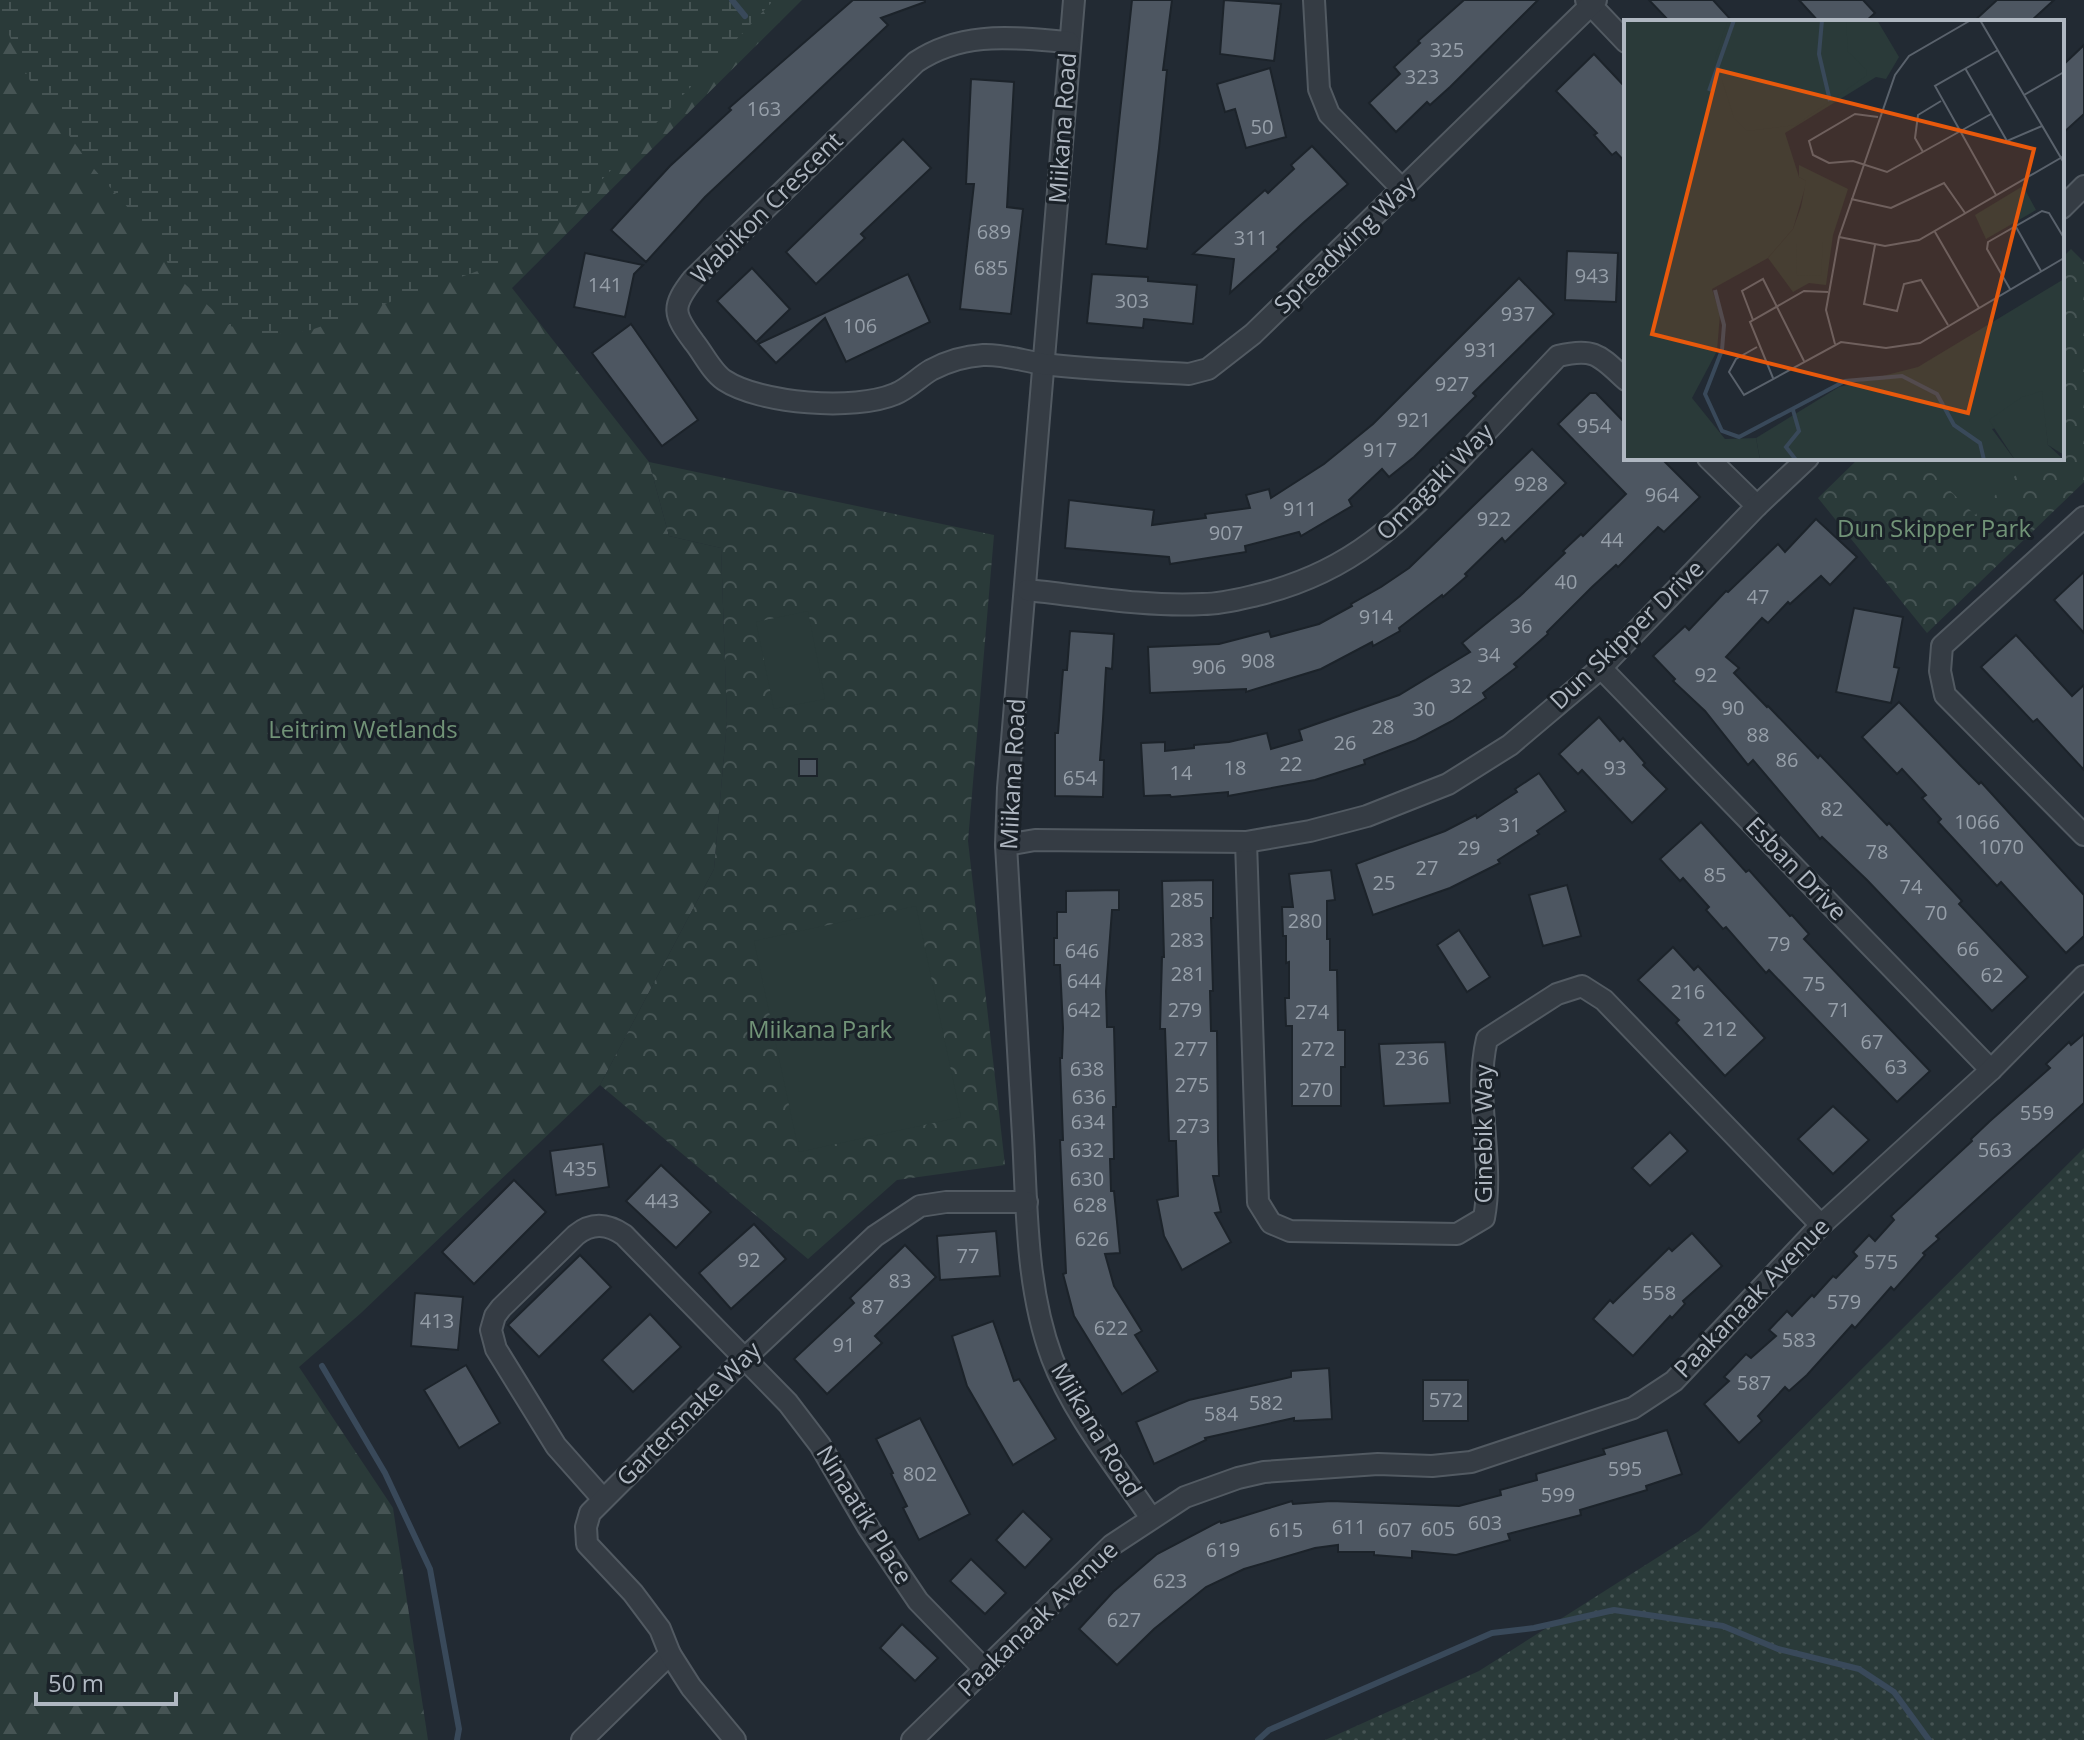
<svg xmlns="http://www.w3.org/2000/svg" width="2084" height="1740" viewBox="0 0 2084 1740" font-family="'Open Sans',sans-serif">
<defs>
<pattern id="grass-dots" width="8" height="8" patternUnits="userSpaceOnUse" patternTransform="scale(2)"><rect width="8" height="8" fill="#2a3a39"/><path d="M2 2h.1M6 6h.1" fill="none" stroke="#465454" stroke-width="1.8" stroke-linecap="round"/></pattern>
<pattern id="forest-firs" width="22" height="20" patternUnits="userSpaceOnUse" patternTransform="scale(2)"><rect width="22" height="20" fill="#2a3a39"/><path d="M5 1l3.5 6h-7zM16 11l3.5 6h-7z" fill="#465454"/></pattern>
<pattern id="wetland-marsh" width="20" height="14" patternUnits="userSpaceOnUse" patternTransform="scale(2)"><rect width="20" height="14" fill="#2a3a39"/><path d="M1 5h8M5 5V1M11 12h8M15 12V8" fill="none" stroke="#465454"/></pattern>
<pattern id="park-crowns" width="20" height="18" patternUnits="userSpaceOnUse" patternTransform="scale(2)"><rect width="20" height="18" fill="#2a3a39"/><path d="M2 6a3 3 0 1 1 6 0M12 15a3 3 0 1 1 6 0" fill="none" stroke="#465454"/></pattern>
</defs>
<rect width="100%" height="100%" fill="#222a33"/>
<!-- grass -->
<path fill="url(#grass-dots)" d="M2084,1148V1740H1325L1479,1671L1699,1531Z"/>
<!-- forest -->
<path fill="url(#forest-firs)" d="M0,0H802L512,288L649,462L669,536L721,548L727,721L714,869L600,1085L361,1313L299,1367L393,1508L428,1740H0Z"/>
<!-- wetland -->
<path fill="url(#wetland-marsh)" d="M0,0H774L567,216L506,261L311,330L272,335L230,326L172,272L157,241L88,162L29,79L0,15Z"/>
<!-- park -->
<g fill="url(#park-crowns)">
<path d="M2071,249L2084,262V482L1927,633L1818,498L1859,458H2062V258Z"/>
<path d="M649,462L994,535L968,841L1005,1165L897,1180L808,1259L600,1085L714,869L727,721L721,548L669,536Z"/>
</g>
<!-- pitch -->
<g fill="#2a3a39">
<path d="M1932,458H2007L2020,471L1975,515L1925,466Z"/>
<path d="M808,611L825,699L774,709L756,622Z"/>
<path d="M916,906L961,1117L799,1152L754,941Z"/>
</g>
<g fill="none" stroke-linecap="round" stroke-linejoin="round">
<!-- stream -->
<g stroke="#39495a" stroke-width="6">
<path d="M732,0L745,16"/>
<path d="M322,1366L385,1473L430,1569L459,1729L457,1740"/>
<path d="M1258,1740L1269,1730L1492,1633L1534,1628L1614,1610L1723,1626L1778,1649L1859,1669L1894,1692L1929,1740"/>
</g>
</g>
<!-- building -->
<g fill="#4d5661" stroke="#1c232a" stroke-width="2">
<path d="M853,0H925V2L881,18L888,25L705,197L646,262L611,230L670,166L731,110L729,108Z"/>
<path d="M1132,0H1172L1163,70H1167L1159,148L1147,249L1106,244Z"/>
<path d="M1224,0L1281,4L1274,61L1220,54Z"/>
<path d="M1464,0H1538L1450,87L1430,105L1427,102L1396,132L1369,103L1400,74L1394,67L1420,43L1418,41Z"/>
<path d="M1649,0H1713L1733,22H1670Z"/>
<path d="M1799,0H1863L1875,13L1865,22H1819Z"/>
<path d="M1997,0H2054L2030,22H1973Z"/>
<path d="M2084,45V114L2062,134V66Z"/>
<path d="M1594,54L1626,88V163L1616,152L1612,155L1594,135L1597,133L1556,91Z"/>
<path d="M1270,68L1286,137L1246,148L1235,109L1225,112L1217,84Z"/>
<path d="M971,79L1014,82L1007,207L1023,209L1011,314L960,309L974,184H966Z"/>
<path d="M903,139L931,168L861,234L865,238L816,284L786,252Z"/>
<path d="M1312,146L1348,184L1303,223L1277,247L1279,249L1230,293L1234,259L1193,254L1265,190L1268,193L1294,169L1291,165Z"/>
<path d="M1567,251L1618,253L1616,302L1565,300Z"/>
<path d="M585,253L643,265L634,274L625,317L574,307Z"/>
<path d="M752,268L790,309L756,342L717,301Z"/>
<path d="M908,274L930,322L846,362L825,318L776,363L758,344Z"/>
<path d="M1092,274L1148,277V281L1197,285L1193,324L1144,319L1143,328L1087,323Z"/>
<path d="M1519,278L1554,314L1473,393L1476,396L1414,457L1389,477L1382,469L1349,500L1352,506L1301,536L1299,532L1245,546L1246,552L1170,564L1169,557L1065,548L1069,500L1154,510L1152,525L1206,518L1205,514L1250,508L1246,495L1269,489L1271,498L1324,464L1373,424Z"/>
<path d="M631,324L698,420L662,446L592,353Z"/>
<path d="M1590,393H1596L1626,424V458H1661L1700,497L1664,532L1658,527L1618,567L1616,565L1592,587L1547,632L1548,634L1514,664L1517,667L1483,693L1486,698L1452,721L1416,740L1364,760L1365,764L1315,780L1228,796V792L1171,797L1170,795L1144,796L1141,743L1165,742V751L1194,748V745L1229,742L1267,733L1271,749L1302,740L1299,730L1399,695L1470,652L1462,643L1520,596L1565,553L1563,551L1581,534L1583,536L1626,494L1558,424Z"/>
<path d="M1532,449L1566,483L1505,542L1502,538L1465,574L1467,576L1443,597L1442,595L1399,628L1400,631L1373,646L1372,642L1321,669L1246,692V689L1150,693L1148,647L1219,644L1269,631L1271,637L1319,624L1352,606L1351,604L1381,587L1409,568Z"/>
<path d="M1816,519L1857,557L1830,585L1821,576L1790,604L1788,602L1768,623L1762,618L1726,657L1739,668L1734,673L1767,707L1768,706L1818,758L1820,755L1887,825L1889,823L1962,901L1959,904L2028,977L1992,1011L1867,880L1822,837L1820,839L1753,760L1748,765L1705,711L1673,681L1675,679L1653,656L1685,626L1689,630L1726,591L1728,592L1778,544L1785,552Z"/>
<path d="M2084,572V633L2054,600Z"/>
<path d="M1854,608L1903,617L1894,667L1899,668L1891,703L1836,692Z"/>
<path d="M1070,631L1114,634L1112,669L1106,668L1103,719L1100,760H1104L1103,797L1055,796V733H1058L1063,670H1067Z"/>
<path d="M2016,635L2072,696L2084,685V770L2037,719L2033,722L1981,667Z"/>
<path d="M1899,702L1959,764L1979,784L1981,782L2084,895V936L2066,953L2001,882L1997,886L1938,822L1941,819L1922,798L1926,795L1902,769L1897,774L1862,737Z"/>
<path d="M1599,717L1620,741L1623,738L1645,763L1643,765L1667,789L1632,823L1582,770L1578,774L1559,754Z"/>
<rect x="799" y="759" width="18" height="17"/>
<path d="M1539,773L1566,811L1537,831L1539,834L1498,860L1500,863L1450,888L1373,915L1356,864L1445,831L1476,815L1477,818L1517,792L1515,789Z"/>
<path d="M1701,822L1746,872L1749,870L1790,916L1792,915L1809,934L1804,939L1930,1071L1897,1102L1769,970L1766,973L1726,927L1723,929L1706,910L1709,907L1683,878L1680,881L1660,859Z"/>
<path d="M1331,870L1335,900L1327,901V939H1330V970H1337L1338,1030H1345V1067H1341V1106H1292V1026H1286L1285,998H1289V962L1286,963V936H1283L1282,907H1293L1289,874Z"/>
<path d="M1213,880V918H1211L1213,991H1210L1211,1031H1217L1218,1140L1219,1176H1213L1221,1212L1215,1213L1231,1242L1182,1270L1164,1236L1157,1200L1178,1196L1176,1141H1169L1165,1029H1160L1162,957H1164L1162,881Z"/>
<path d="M1567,885L1581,936L1543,946L1529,895Z"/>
<path d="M1119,890V910H1112L1106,991L1107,1027H1114L1116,1107H1113L1114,1159H1110L1111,1191H1114L1120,1253L1105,1254L1114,1286L1142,1331L1135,1335L1158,1371L1122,1394L1074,1316L1063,1274L1066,1273L1060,1140H1063L1060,1058H1062L1063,1028L1060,965H1054V938H1057V912H1066V891Z"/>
<path d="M1459,930L1490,977L1467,992L1437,945Z"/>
<path d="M1673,947L1694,970L1698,966L1765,1038L1725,1076L1676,1023L1679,1020L1638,980Z"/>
<path d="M2084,1034V1103L1936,1236L1939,1239L1923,1253L1925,1255L1894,1290L1891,1287L1855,1328L1852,1325L1807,1375L1789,1391L1785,1387L1758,1416L1762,1421L1739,1443L1704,1404L1729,1381L1724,1377L1746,1354L1751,1358L1776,1336L1769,1330L1787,1311L1792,1316L1812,1295L1814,1297L1833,1276L1836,1278L1857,1256L1853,1252L1869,1235L1875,1241L1894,1220L1891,1216L1972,1141L1971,1139L1990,1121L2050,1068L2046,1064L2069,1042L2071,1045Z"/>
<path d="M1445,1042L1450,1103L1384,1106L1379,1044Z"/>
<path d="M1833,1106L1869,1140L1833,1174L1798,1139Z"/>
<path d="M1670,1132L1688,1151L1650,1186L1632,1168Z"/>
<path d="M603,1144L609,1187L556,1195L550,1151Z"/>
<path d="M661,1165L711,1212L676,1248L626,1201Z"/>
<path d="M514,1180L546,1212L474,1284L442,1252Z"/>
<path d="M754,1224L786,1259L731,1309L699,1273Z"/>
<path d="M996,1231L1000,1276L940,1280L937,1236Z"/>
<path d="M1692,1233L1722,1266L1683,1301L1685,1304L1672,1318L1670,1316L1633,1356L1593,1319L1610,1300L1613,1303L1669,1248L1672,1251Z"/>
<path d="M905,1245L936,1277L875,1336L882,1343L827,1394L794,1359L854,1303L850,1298Z"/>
<path d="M580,1255L611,1287L539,1357L508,1325Z"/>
<path d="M415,1293L463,1297L458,1350L411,1346Z"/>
<path d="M650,1314L681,1347L633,1392L602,1360Z"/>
<path d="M993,1321L1014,1381L1019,1379L1056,1439L1013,1465L967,1386L952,1336Z"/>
<path d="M466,1365L500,1423L459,1448L424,1390Z"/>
<path d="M1329,1368L1332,1419L1294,1421V1418L1205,1438L1206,1440L1154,1464L1136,1422L1189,1400L1291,1377V1371Z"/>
<rect x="1423" y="1380" width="45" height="41"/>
<path d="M920,1418L970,1514L919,1540L903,1508L907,1506L891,1474L893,1473L876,1439Z"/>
<path d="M1667,1430L1682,1474L1646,1486L1647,1490L1580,1510L1581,1515L1508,1534L1510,1540L1456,1555L1412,1551V1558L1374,1555V1552H1338V1545L1315,1548L1244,1569L1206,1587L1154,1629L1117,1665L1079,1629L1113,1592L1157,1554L1220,1521L1221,1523L1292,1501L1293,1504L1331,1501L1459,1506L1501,1495L1500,1490L1537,1480L1536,1474L1605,1454L1603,1449Z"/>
<path d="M1023,1511L1052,1539L1025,1568L996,1540Z"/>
<path d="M971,1559L1006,1593L985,1614L950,1581Z"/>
<path d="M902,1624L938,1658L915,1681L880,1648Z"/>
</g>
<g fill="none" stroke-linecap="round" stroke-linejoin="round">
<defs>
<g id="minor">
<path d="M1074,0L1008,788L1006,845C1012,942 1017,1039 1023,1136C1027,1210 1026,1288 1052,1358C1073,1414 1118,1469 1151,1518"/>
<path d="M1314,0L1319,89L1329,114L1402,189"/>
<path d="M1586,0L1626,42"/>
<path d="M1069,42C1014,38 964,30 916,62L693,279C671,307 673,314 694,342C703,353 712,372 724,380C760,404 855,411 895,394C908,389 919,377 931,370C946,362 966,356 983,355C1004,354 1023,361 1043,364C1091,370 1141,371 1189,374L1208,369L1253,334L1596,0"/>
<path d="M2062,208L2084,186"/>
<path d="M1708,458L1757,506"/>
<path d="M2084,517L1942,646L1940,671L1945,695L2084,835"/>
<path d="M1027,590C1085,596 1144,607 1203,604C1222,604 1240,599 1257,595C1353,572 1400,522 1465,454C1496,421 1527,389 1558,356C1595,347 1600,356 1626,380"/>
<path d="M1601,668L1991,1070"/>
<path d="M1246,842L1258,1202L1271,1223L1290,1231L1457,1234L1484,1218C1495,1159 1473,1098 1487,1039L1557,994L1582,986L1604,1000L1821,1225"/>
<path d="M1006,845L1035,840L1246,842L1310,831L1367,816L1448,784L1510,745L1601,668L1757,506L1808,458"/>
<path d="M603,1499L556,1446L496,1349L491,1330L495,1316L501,1308L576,1235C592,1222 608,1224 624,1235L788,1403L820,1445L868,1527L918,1601L985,1670"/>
<path d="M582,1740L670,1654"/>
<path d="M735,1740L691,1687L670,1654L660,1629L633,1593L587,1544L586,1527L590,1513L745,1358L875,1236L920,1206L946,1202H1027"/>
<path d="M912,1740L1112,1545L1185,1497L1238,1478L1264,1472L1378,1464L1432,1466L1471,1462L1633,1408L1674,1381L1821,1225L1991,1070L2084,976"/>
</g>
</defs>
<!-- minor casing -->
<use href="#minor" stroke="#525a62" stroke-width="24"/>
<!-- minor -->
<use href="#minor" stroke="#353c44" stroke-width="20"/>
</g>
<g text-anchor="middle" stroke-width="6" stroke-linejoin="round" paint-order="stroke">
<!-- number labels -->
<g font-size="20" fill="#969fa9">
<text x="1447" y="57">325</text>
<text x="1422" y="84">323</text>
<text x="764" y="116">163</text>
<text x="1262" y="134">50</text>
<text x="994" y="239">689</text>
<text x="1251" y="245">311</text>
<text x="991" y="275">685</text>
<text x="1592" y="283">943</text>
<text x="605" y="292">141</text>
<text x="1132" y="308">303</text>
<text x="1518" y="321">937</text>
<text x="860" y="333">106</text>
<text x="1481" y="357">931</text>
<text x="1452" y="391">927</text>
<text x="1414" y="427">921</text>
<text x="1594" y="433">954</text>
<text x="1380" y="457">917</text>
<text x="1531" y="491">928</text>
<text x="1662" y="502">964</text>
<text x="1300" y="516">911</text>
<text x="1494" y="526">922</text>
<text x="1226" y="540">907</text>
<text x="1612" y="547">44</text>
<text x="1566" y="589">40</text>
<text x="1758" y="604">47</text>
<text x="1376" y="624">914</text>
<text x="1521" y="633">36</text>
<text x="1489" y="662">34</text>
<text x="1258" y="668">908</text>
<text x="1209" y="674">906</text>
<text x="1706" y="682">92</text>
<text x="1461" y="693">32</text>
<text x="1733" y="715">90</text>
<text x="1424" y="716">30</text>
<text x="1383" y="734">28</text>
<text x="1758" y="742">88</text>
<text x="1345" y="750">26</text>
<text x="1787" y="767">86</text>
<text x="1291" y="771">22</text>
<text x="1235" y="775">18</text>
<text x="1615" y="775">93</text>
<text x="1181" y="780">14</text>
<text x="1080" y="785">654</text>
<text x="1832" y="816">82</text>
<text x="1977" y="829">1066</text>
<text x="1510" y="832">31</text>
<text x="2001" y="854">1070</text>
<text x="1469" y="855">29</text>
<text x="1877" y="859">78</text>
<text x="1427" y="875">27</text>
<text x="1715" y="882">85</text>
<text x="1384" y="890">25</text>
<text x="1911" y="894">74</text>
<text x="1187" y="907">285</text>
<text x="1936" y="920">70</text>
<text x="1305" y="928">280</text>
<text x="1187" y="947">283</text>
<text x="1779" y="951">79</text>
<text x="1968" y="956">66</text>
<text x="1082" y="958">646</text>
<text x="1188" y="981">281</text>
<text x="1992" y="982">62</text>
<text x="1084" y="988">644</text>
<text x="1814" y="991">75</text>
<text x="1688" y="999">216</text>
<text x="1084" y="1017">642</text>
<text x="1185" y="1017">279</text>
<text x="1839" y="1017">71</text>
<text x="1312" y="1019">274</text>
<text x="1720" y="1036">212</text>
<text x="1872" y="1049">67</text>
<text x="1191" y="1056">277</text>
<text x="1318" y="1056">272</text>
<text x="1412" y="1065">236</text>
<text x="1896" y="1074">63</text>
<text x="1087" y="1076">638</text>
<text x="1192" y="1092">275</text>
<text x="1316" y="1097">270</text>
<text x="1089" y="1104">636</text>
<text x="2037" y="1120">559</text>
<text x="1088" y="1129">634</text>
<text x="1193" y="1133">273</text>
<text x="1087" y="1157">632</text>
<text x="1995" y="1157">563</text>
<text x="580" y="1176">435</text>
<text x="1087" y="1186">630</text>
<text x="662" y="1208">443</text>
<text x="1090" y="1212">628</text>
<text x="1092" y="1246">626</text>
<text x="968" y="1263">77</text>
<text x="749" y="1267">92</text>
<text x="1881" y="1269">575</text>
<text x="900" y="1288">83</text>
<text x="1659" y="1300">558</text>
<text x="1844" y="1309">579</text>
<text x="873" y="1314">87</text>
<text x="437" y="1328">413</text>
<text x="1111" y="1335">622</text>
<text x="1799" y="1347">583</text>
<text x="844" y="1352">91</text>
<text x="1754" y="1390">587</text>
<text x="1446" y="1407">572</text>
<text x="1266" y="1410">582</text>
<text x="1221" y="1421">584</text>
<text x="1625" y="1476">595</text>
<text x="920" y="1481">802</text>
<text x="1558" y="1502">599</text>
<text x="1485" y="1530">603</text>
<text x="1349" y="1534">611</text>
<text x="1438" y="1536">605</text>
<text x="1286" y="1537">615</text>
<text x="1395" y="1537">607</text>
<text x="1223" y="1557">619</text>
<text x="1170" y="1588">623</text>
<text x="1124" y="1627">627</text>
</g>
<!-- street labels -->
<g font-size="24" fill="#afb7c1" stroke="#1a2128">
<text transform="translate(1063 128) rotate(-86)" y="8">Miikana Road</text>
<text transform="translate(767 208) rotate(-45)" y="8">Wabikon Crescent</text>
<text transform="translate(1345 245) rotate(-44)" y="8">Spreadwing Way</text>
<text transform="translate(1435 482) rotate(-45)" y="8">Omagaki Way</text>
<text transform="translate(1627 635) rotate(-44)" y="8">Dun Skipper Drive</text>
<text transform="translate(1013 774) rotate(-87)" y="8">Miikana Road</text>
<text transform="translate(1796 869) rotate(46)" y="8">Esban Drive</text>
<text transform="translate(1484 1134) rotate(-90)" y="8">Ginebik Way</text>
<text transform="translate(1752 1298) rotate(-46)" y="8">Paakanaak Avenue</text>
<text transform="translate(689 1414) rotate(-45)" y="8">Gartersnake Way</text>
<text transform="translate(1096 1430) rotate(59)" y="8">Miikana Road</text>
<text transform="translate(864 1515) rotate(58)" y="8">Ninaatik Place</text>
<text transform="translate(1038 1619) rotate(-44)" y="8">Paakanaak Avenue</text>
</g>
<!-- park labels -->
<g font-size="24" fill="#719377" stroke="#1a2128">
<text x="1934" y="537">Dun Skipper Park</text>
<text x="363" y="738">Leitrim Wetlands</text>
<text x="820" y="1038">Miikana Park</text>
</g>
</g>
<!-- overview -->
<g transform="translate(1624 20)">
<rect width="440" height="440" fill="#222a33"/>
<path d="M440,259V435L424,425L420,396L368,409L391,440H136L132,418L215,367L294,347Z" fill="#2a3a39"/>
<path d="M0,0H253L275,37L262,59L252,57L161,113L175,157L183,161L169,209L144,238L88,269L96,294L93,331L68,378L101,419L132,418L136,440H0ZM418,371L424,425L440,440H391L365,400L398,377Z" fill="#2a3a39"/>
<path d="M104,0H222L224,32L243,50L242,56L172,105L123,111L110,98L91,38Z" fill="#2a3a39"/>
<path d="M175,145L224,169L209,215L202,265L185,263L169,272L144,238L169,209L177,187L182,161L175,157ZM399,166L412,190L362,219L351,195Z" fill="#2a3a39"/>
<path d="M173,222H199L197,256L172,255Z" fill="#2a3a39"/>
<path fill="none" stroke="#39495a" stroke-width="4" d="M198,0L195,34L206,81M85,71L110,0M91,270L100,305L98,330L81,374L98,411L115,417L221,361L278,356L313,374L330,405L356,423L360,440M169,390L175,411L162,427L172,440"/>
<path fill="none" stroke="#5a626c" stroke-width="2" d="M356,0L440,143M341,48L383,121L418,106M400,75L440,52M254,97L231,94L185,121L189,135L205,143L229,141L263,152L367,94M299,132L291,118L294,95L317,81M372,175L311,66L374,30M227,179L267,188L320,163L341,193M392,207L417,251M311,212L355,288M215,217L261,226L295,220L440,136M251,225L240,284L273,291L280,264L297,260L324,305M386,269L363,229L364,222L418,191L425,193L440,218M129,300L118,271L139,259L180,341M211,324L202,290L215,217L271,55L285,36L347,0M133,327L112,339L105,352L120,375L217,322L262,328L296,323L440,238M149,358L126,302L180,271L204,272"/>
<path fill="#e8590c" fill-opacity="0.15" stroke="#e8590c" stroke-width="4" d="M94,50L410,129L344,393L28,314Z"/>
<rect width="440" height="440" fill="none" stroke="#afb7c1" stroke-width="4"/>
</g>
<!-- scale -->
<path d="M36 1692v12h140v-12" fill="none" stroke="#afb7c1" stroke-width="4"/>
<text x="48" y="1692" font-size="24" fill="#afb7c1" stroke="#1a2128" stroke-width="6" paint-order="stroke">50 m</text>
</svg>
